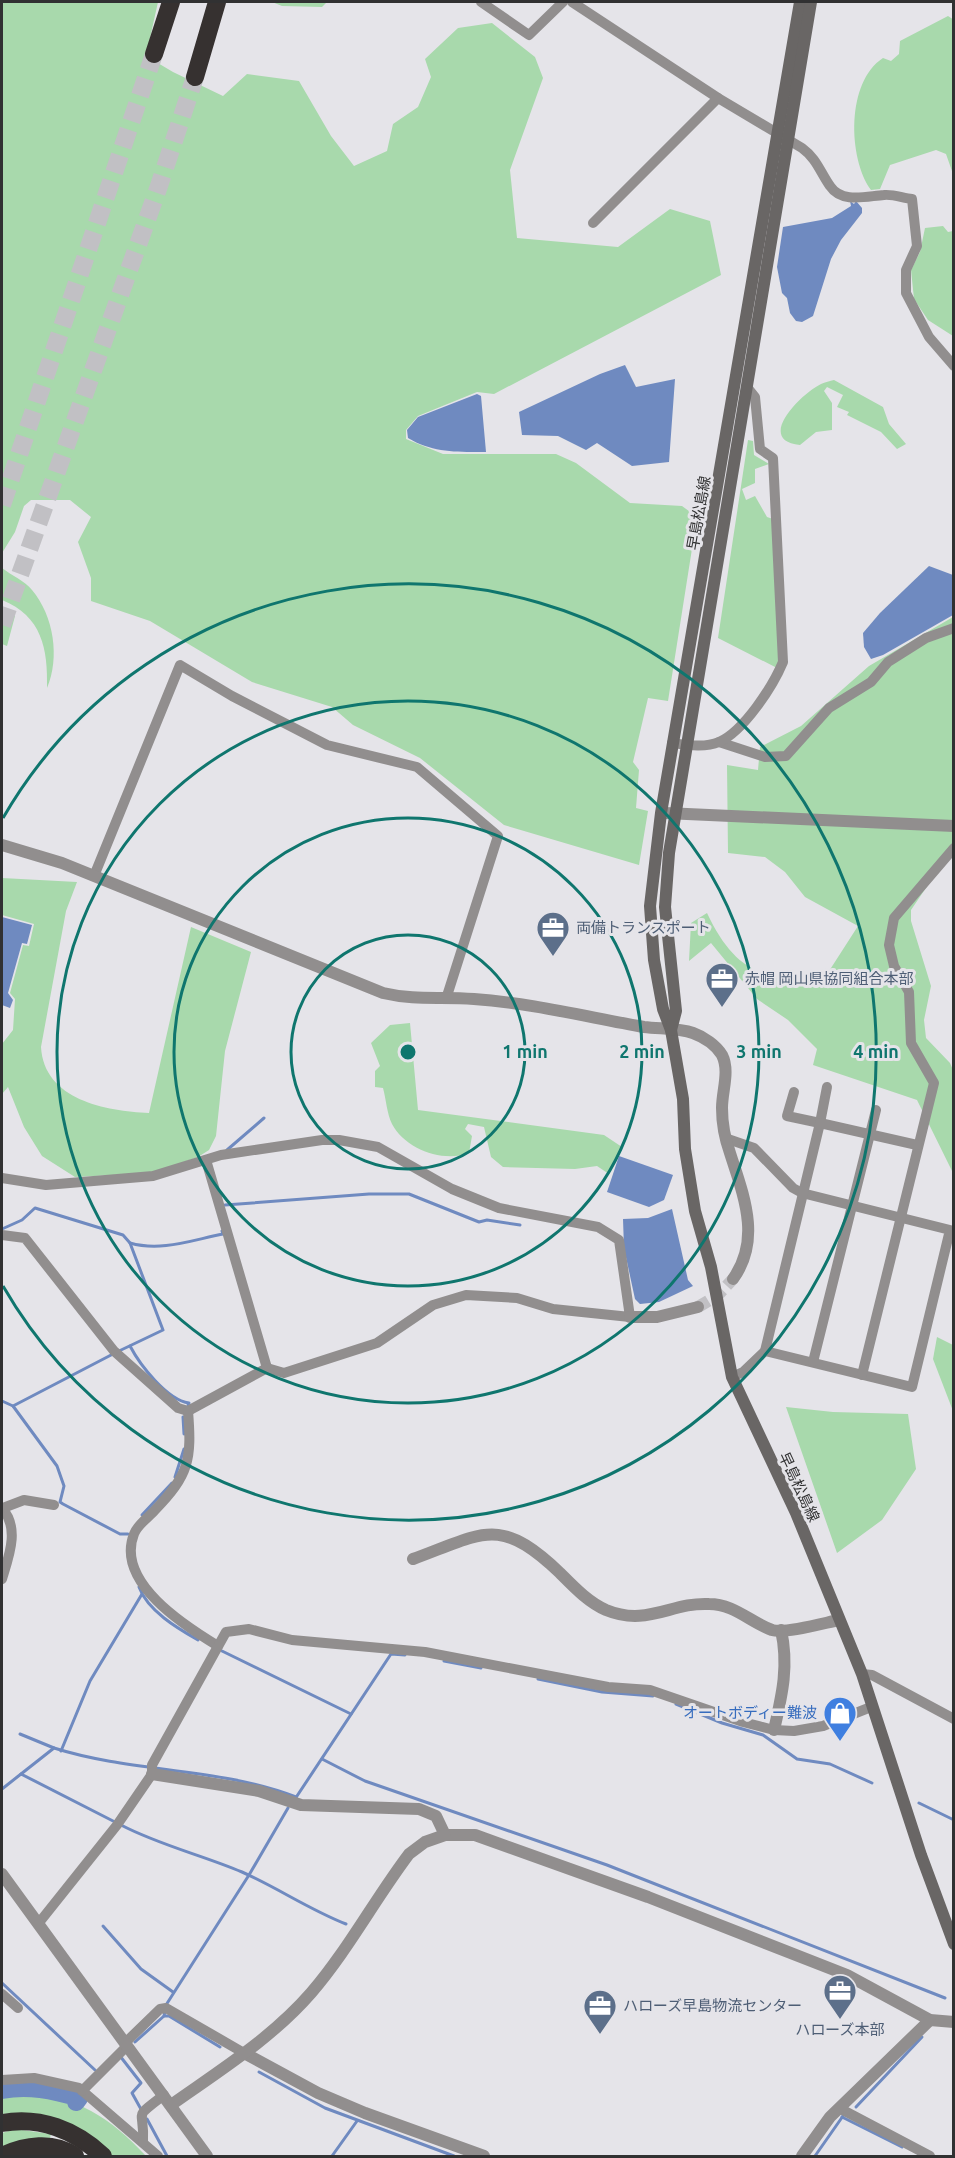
<svg xmlns="http://www.w3.org/2000/svg" width="955" height="2158" viewBox="0 0 955 2158" font-family="Ubuntu,'Noto Sans JP',sans-serif">
<rect width="100%" height="100%" fill="#e5e4e9"/>
<!-- green -->
<g fill="#a8d9ac">
<path d="M2,2H158L146,56L173,72L223,96L247,74L299,81L331,136L354,166L387,151L393,124L418,107L431,77L425,59L458,28L492,23L535,57L543,78L510,170L517,238L618,247L670,209L710,221L721,275L494,394L477,392L418,416L406,430V439L443,454H556L576,463L630,503L682,506L697,517L668,701L648,698L633,762L639,770L636,808L648,811L639,865L504,825L420,758L353,725L332,707L252,682L150,621L91,601V578L78,542L91,517L70,500H31L24,506L15,532L2,553Z"/>
<path d="M272,2H327L322,7L282,6Z"/>
<path d="M948,16L954,20L953,174L946,154L936,150L890,165L880,189L871,190C848,158 846,82 883,58L891,61L899,54L900,41Z"/>
<path d="M943,226L948,232L953,231V336L928,320L914,299L911,270L920,252L925,228Z"/>
<path d="M834,380L883,407L889,424L906,444L897,449L881,432L847,415L849,412L837,407L843,395L827,387L824,391L832,403V430L816,432L800,445C754,440 802,393 821,384C825,382 830,381 834,380Z"/>
<path d="M748,440L753,441L754,455L769,464L755,469V483L742,489L746,500L755,496L767,517L773,519L780,659L777,668L718,638Z"/>
<path d="M2,568C11,575 25,581 32,590C54,616 60,658 47,688C48,649 42,616 2,600Z"/>
<path d="M2,608L15,616L7,646L2,644Z"/>
<path d="M953,617V848L911,910V921L931,986L924,1020L926,1038L950,1063L953,1070V1173L917,1100L813,1065L817,1049L788,1020L757,999L711,943L689,961L691,923L707,913C734,970 762,981 822,982L858,926L805,897L785,872L765,857L728,853L727,765L758,770L760,747L801,726L869,666Z"/>
<path d="M2,878L77,882L66,911L41,1047C44,1100 106,1111 149,1113L191,927L251,952L225,1051L216,1136L209,1150L198,1157L152,1173L75,1177L42,1156L24,1127L8,1087L2,1094V1044L13,1030L15,999L10,993L23,945L29,946L34,924L2,915Z"/>
<path d="M410,1023L418,1110L604,1135L622,1147L609,1174L597,1166L575,1169L503,1167L491,1157L484,1127L468,1124L465,1129L472,1136L469,1153C443,1163 405,1149 392,1124C387,1114 386,1099 383,1088L375,1087V1071L380,1066L371,1043L390,1025Z"/>
<path d="M937,1337L953,1345V1411L933,1359Z"/>
<path d="M786,1407L833,1412L908,1414L916,1469L882,1520L837,1553Z"/>
<path d="M22,2093C77,2096 110,2117 146,2156H112C80,2122 49,2110 2,2114V2095Z"/>
<path d="M15,2129L51,2134L50,2138L2,2148V2133Z"/>
</g>
<!-- water -->
<g fill="#6f8ac0">
<path d="M850,201L854,204L856,201L862,208V213L841,240L831,259L813,316L802,322L796,321L790,313L787,298L782,293L777,267L783,227L832,218L851,206Z"/>
<path d="M625,365L636,387L675,379L669,462L632,466L597,443L586,450L558,436L522,435L519,412L600,374Z"/>
<path d="M477,394L481,396L486,452C457,452 433,453 408,438L407,430L418,417Z"/>
<path d="M929,566L953,575V615L883,655L871,659L864,647L863,633L880,613Z"/>
<path d="M2,917L32,925L27,944L22,943L8,993L13,1000L10,1008L2,1005Z"/>
<path d="M619,1156L673,1175L664,1200L649,1207L607,1192Z"/>
<path d="M672,1209L688,1280L693,1286L659,1302L640,1304L635,1299L624,1248L623,1219L648,1218Z"/>
</g>
<g fill="none" stroke-linecap="round" stroke-linejoin="round">
<!-- stream -->
<g stroke="#6f8ac0" stroke-width="3">
<path d="M227,1150L264,1118"/>
<path d="M225,1205L369,1194H409L479,1222L487,1220L520,1225"/>
<path d="M2,1229L22,1220L35,1208L123,1235L130,1243L163,1330L119,1351"/>
<path d="M130,1243C161,1252 192,1240 223,1234L222,1231"/>
<path d="M130,1346C140,1365 167,1400 189,1403L188,1405"/>
<path d="M2,1401L13,1406L57,1466L64,1486L60,1502L63,1504L120,1534H128"/>
<path d="M13,1406L113,1354"/>
<path d="M183,1417L184,1434"/>
<path d="M175,1477L184,1449"/>
<path d="M142,1515L172,1483"/>
<path d="M139,1587C148,1611 177,1628 198,1640"/>
<path d="M222,1651L351,1714"/>
<path d="M444,1661L481,1668"/>
<path d="M538,1679L602,1692L653,1696"/>
<path d="M676,1704L722,1723L763,1735L797,1759L830,1764L872,1783"/>
<path d="M20,1734L54,1748"/>
<path d="M61,1751L90,1681L142,1594"/>
<path d="M322,1759L365,1781L607,1865L945,1998"/>
<path d="M21,1774L54,1748C133,1773 218,1767 296,1797"/>
<path d="M2,1789L21,1774L115,1822"/>
<path d="M295,1799L391,1654L405,1655"/>
<path d="M919,1803L954,1820"/>
<path d="M121,1825C159,1845 202,1855 242,1872C278,1888 310,1910 346,1924"/>
<path d="M103,1926L141,1969L173,1992"/>
<path d="M2,1983L95,2070"/>
<path d="M166,2005L249,1875L288,1808"/>
<path d="M164,2016H169L220,2047"/>
<path d="M135,2042L164,2016L165,2011"/>
<path d="M120,2056L141,2083L132,2093L142,2111"/>
<path d="M259,2072L325,2108L454,2156"/>
<path d="M856,2107L922,2037"/>
<path d="M842,2117L902,2147"/>
<path d="M147,2119L167,2156"/>
<path d="M332,2156L357,2121"/>
<path d="M815,2156L843,2116"/>
</g>
<!-- river -->
<path stroke="#6f8ac0" stroke-width="18" d="M2,2090C28,2085 53,2090 79,2098L76,2102"/>
<!-- tertiary-tunnel -->
<path stroke="#c1c0c4" stroke-width="12" stroke-dasharray="12 6" stroke-linecap="butt" d="M698,1307L718,1295L733,1279"/>
<!-- motorway-tunnel -->
<g stroke="#c1c0c4" stroke-width="18" stroke-dasharray="18 9" stroke-linecap="butt">
<path d="M2,505L154,54"/>
<path d="M2,625L159,186L195,77"/>
</g>
<!-- minor -->
<g stroke="#918e8e" stroke-width="10">
<path d="M481,2L529,35L563,2"/>
<path d="M572,2L718,98L802,148C817,159 820,172 830,186C842,204 867,196 884,195C893,194 903,198 912,199L917,246L906,270V293L929,337L954,366"/>
<path d="M593,223L718,98"/>
<path d="M719,742L765,757L786,756L829,708L871,682L888,662L926,638L954,628"/>
<path d="M672,743C687,745 705,748 719,742C744,731 773,686 783,662L773,458L760,449L755,397L747,387"/>
<path d="M94,876L180,665L232,696L327,745L417,767L498,836L446,999"/>
<path d="M794,1092L787,1116L820,1123L827,1087"/>
<path d="M725,1138L754,1148L793,1188L802,1193L950,1230L912,1387L765,1351"/>
<path d="M206,1160L267,1368"/>
<path d="M2,1178L46,1185L153,1176L221,1155L322,1140H339L378,1147L452,1189L499,1208L598,1227L619,1240L630,1317L553,1309L517,1298L466,1295L433,1305L377,1343L284,1373L267,1368L188,1411L178,1408L114,1351L25,1238L2,1235"/>
<path d="M813,1362L876,1110"/>
<path d="M862,1375L934,1083L911,1043L909,992L894,966L889,945L894,918L954,848"/>
<path d="M732,1377L743,1372L765,1351L820,1123L917,1145"/>
<path d="M188,1411C192,1460 189,1475 155,1510C149,1517 137,1525 134,1534C115,1582 185,1626 218,1646"/>
<path d="M2,1508C20,1528 9,1556 2,1579"/>
<path d="M3,1508L24,1500L54,1505"/>
<path d="M862,1674L872,1675L954,1719"/>
<path d="M38,1924L117,1825L152,1774V1765L226,1632L249,1629L292,1640L425,1652L608,1687L650,1690L743,1722L774,1730L794,1731L823,1726L871,1707"/>
<path d="M2,1994L18,2008"/>
<path d="M125,2043L160,2009L166,2008L244,2053"/>
<path d="M2,2080L34,2078L79,2088L158,2156"/>
<path d="M82,2091L127,2046"/>
<path d="M839,2108L930,2156"/>
<path d="M143,2142C145,2108 131,2120 164,2095"/>
</g>
<!-- tertiary -->
<g stroke="#918e8e" stroke-width="12">
<path d="M665,813L954,826"/>
<path d="M2,845L62,863L383,993C417,1001 441,996 474,999C531,1003 587,1017 644,1027C660,1029 679,1028 693,1033C704,1037 716,1045 722,1055C730,1071 722,1091 722,1108C722,1123 725,1139 730,1153C743,1194 762,1239 733,1279"/>
<path d="M630,1317H657L698,1307"/>
<path d="M413,1559C484,1533 499,1515 560,1573C574,1587 588,1602 606,1610C647,1627 671,1602 709,1604C734,1604 750,1622 772,1630C785,1634 824,1623 839,1620"/>
<path d="M774,1730C782,1695 789,1666 781,1630"/>
<path d="M152,1774L259,1791L301,1805L419,1809L436,1816L445,1835H475L648,1897L847,1975L930,2020L954,2022"/>
<path d="M2,1874L207,2156"/>
<path d="M244,2053L318,2093L365,2113L484,2156"/>
<path d="M171,2105C219,2071 272,2038 311,1993C348,1950 375,1899 409,1854L425,1842L445,1835"/>
<path d="M802,2156L830,2117L930,2020"/>
</g>
<!-- secondary -->
<g stroke="#696665" stroke-width="12">
<path d="M800,2L661,813L650,906L654,960L663,1009L671,1030L683,1099L685,1149L695,1211L711,1267L732,1377L796,1513L862,1674L921,1855L954,1944"/>
<path d="M671,1030L676,1011L665,907L669,853L811,2"/>
</g>
<!-- motorway -->
<g stroke="#363130" stroke-width="18">
<path d="M154,54L171,2"/>
<path d="M195,77L217,2"/>
<path d="M2,2123C40,2116 75,2130 103,2156"/>
<path d="M2,2156C25,2145 53,2141 75,2156"/>
</g>
</g>
<!-- distance rings -->
<g fill="none" stroke="#0f766e" stroke-width="3">
<circle cx="408" cy="1052" r="117"/>
<circle cx="408" cy="1052" r="234"/>
<circle cx="408" cy="1052" r="351"/>
<path d="M3 818A468 468 0 1 1 3 1286"/>
</g>
<!-- icons -->
<defs>
<symbol id="office-pin" viewBox="-11 -11 22 30"><path d="M0 17L-7.5 6A9.5 9.5 0 1 1 7.5 6Z" fill="#5c6f8a" stroke="#e5e4e9"/><path d="M-6-3h4V-5.5h4V-3h4V5H-6ZM-1-4.5V-3h2v-1.5ZM-6 0V1H6V0Z" fill="#fff"/></symbol>
<symbol id="shop-pin" viewBox="-11 -11 22 30"><path d="M0 17L-7.5 6A9.5 9.5 0 1 1 7.5 6Z" fill="#3f7fe0" stroke="#e5e4e9"/><path d="M-5-2.5h2.3a2.7 3.5 0 0 1 5.4 0H5L5.5 6h-11ZM-1.5-2.5h3a1.5 2.3 0 0 0-3 0Z" fill="#fff"/></symbol>
</defs>
<g fill-rule="evenodd">
<use href="#office-pin" x="534" y="909" width="38" height="52"/>
<use href="#office-pin" x="703" y="960" width="38" height="52"/>
<use href="#shop-pin" x="821" y="1694" width="38" height="52"/>
<use href="#office-pin" x="821" y="1972" width="38" height="52"/>
<use href="#office-pin" x="581" y="1987" width="38" height="52"/>
</g>
<g text-anchor="middle" stroke-width="6" stroke-linejoin="round" paint-order="stroke">
<!-- street labels -->
<g font-size="15" fill="#313132" stroke="#e5e4e9">
<text transform="translate(699 513) rotate(-80)" y="5">早島松島線</text>
<text transform="translate(799 1487) rotate(65)" y="5">早島松島線</text>
</g>
<!-- service labels -->
<g font-size="15" fill="#4e5e75" stroke="#e5e4e9" text-anchor="start">
<text x="576" y="933">両備トランスポート</text>
<text x="745" y="984">赤帽 岡山県協同組合本部</text>
<text x="623" y="2011">ハローズ早島物流センター</text>
<text x="840" y="2035" text-anchor="middle">ハローズ本部</text>
</g>
<!-- shop labels -->
<g font-size="15" fill="#366cbe" stroke="#e5e4e9" text-anchor="end">
<text x="817" y="1718">オートボディー難波</text>
</g>
</g>
<circle cx="408" cy="1052" r="9" fill="#0f766e" stroke="#e5e4e9" stroke-width="3"/>
<g font-size="18" text-anchor="middle" font-weight="bold" fill="#0f766e" stroke="#e5e4e9" stroke-width="6" stroke-linejoin="round" paint-order="stroke">
<text x="525" y="1058">1 min</text>
<text x="642" y="1058">2 min</text>
<text x="759" y="1058">3 min</text>
<text x="876" y="1058">4 min</text>
</g>
<!-- border -->
<rect width="955" height="2158" fill="none" stroke="#313132" stroke-width="6"/>
</svg>
